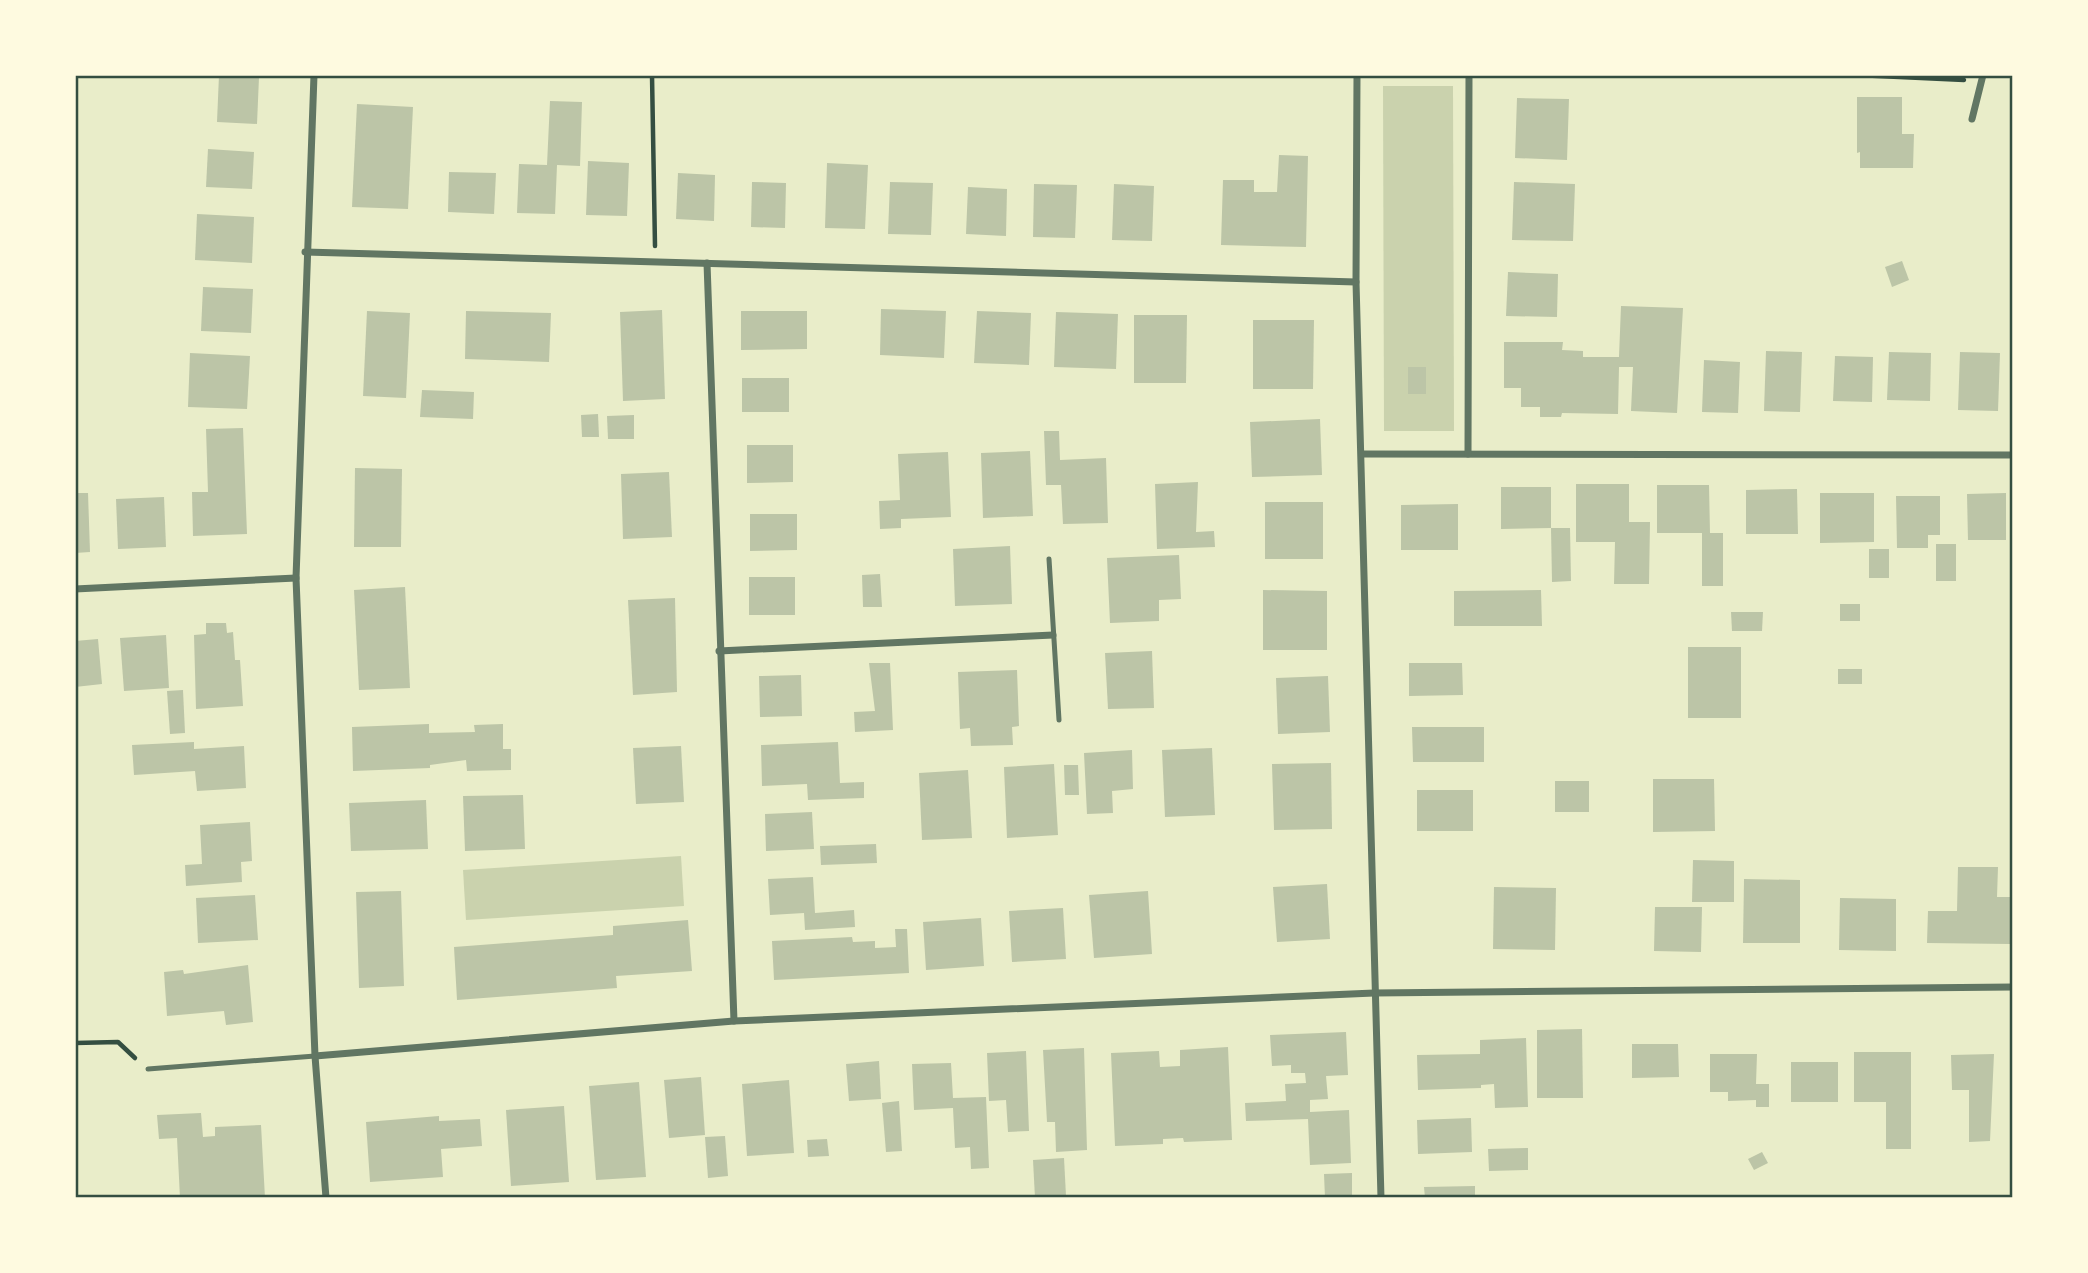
<svg xmlns="http://www.w3.org/2000/svg" width="2088" height="1273" viewBox="0 0 2088 1273" font-family="Montserrat,sans-serif">
<rect width="100%" height="100%" fill="#e9edc9"/>
<!-- green -->
<g fill="#cad2ad">
<path d="M1383,86H1453L1454,431H1384Z"/>
<path d="M681,856L684,906L466,920L463,870Z"/>
</g>
<!-- building -->
<g fill="#bcc5a7">
<path d="M219,75L259,77L257,124L217,122Z"/>
<path d="M1857,97H1902V134H1914L1913,168H1860V152L1857,153Z"/>
<path d="M1517,98L1569,99L1567,160L1515,158Z"/>
<path d="M550,101L582,102L580,166L557,165L555,214L517,213L519,164L547,165Z"/>
<path d="M357,104L413,107L408,209L352,207Z"/>
<path d="M208,149L254,152L252,189L206,187Z"/>
<path d="M1279,155L1308,156L1306,247L1221,245L1223,180H1254V192H1277Z"/>
<path d="M588,161L629,163L627,216L586,215Z"/>
<path d="M827,163L868,165L865,229L825,228Z"/>
<path d="M449,172L496,173L494,214L448,212Z"/>
<path d="M678,173L715,175L714,221L676,219Z"/>
<path d="M752,182L786,183L785,228L751,227Z"/>
<path d="M890,182L933,183L931,235L888,234Z"/>
<path d="M1514,182L1575,184L1573,241L1512,240Z"/>
<path d="M1034,184L1077,185L1075,238L1033,237Z"/>
<path d="M1114,184L1154,186L1152,241L1112,240Z"/>
<path d="M968,187L1007,189L1006,236L966,234Z"/>
<path d="M197,214L254,217L252,263L195,260Z"/>
<path d="M1902,261L1909,280L1892,287L1885,267Z"/>
<path d="M1508,272L1558,274L1557,317L1506,316Z"/>
<path d="M203,287L253,289L251,333L201,331Z"/>
<path d="M1621,306L1683,308L1677,413L1631,411L1633,367H1619L1618,414L1562,413L1561,417H1540V407H1521V388H1504V342H1563L1562,350L1583,351V357H1619Z"/>
<path d="M881,309L946,311L944,358L880,355Z"/>
<path d="M662,310L665,399L623,401L620,312Z"/>
<path d="M367,311L410,313L406,398L363,396Z"/>
<path d="M466,311L551,313L549,362L465,359Z"/>
<path d="M741,311H807V349L741,350Z"/>
<path d="M977,311L1031,313L1029,365L974,363Z"/>
<path d="M1056,312L1118,314L1116,369L1054,367Z"/>
<path d="M1134,315H1187L1186,383H1134Z"/>
<path d="M1253,320H1314L1313,389H1253Z"/>
<path d="M1766,351L1802,352L1800,412L1764,411Z"/>
<path d="M1889,352L1931,353L1930,401L1887,400Z"/>
<path d="M1960,352L2000,353L1998,411L1958,410Z"/>
<path d="M190,353L250,356L247,409L188,407Z"/>
<path d="M1835,356L1873,357L1872,402L1833,401Z"/>
<path d="M1704,360L1740,362L1738,413L1702,412Z"/>
<rect x="1408" y="367" width="18" height="27"/>
<rect x="742" y="378" width="47" height="34"/>
<path d="M422,390L474,392L473,419L420,417Z"/>
<path d="M598,414L599,437H582L581,415Z"/>
<path d="M634,415V439H608L607,416Z"/>
<path d="M1320,419L1322,475L1252,477L1250,422Z"/>
<path d="M243,428L247,534L193,536L192,492H208L206,429Z"/>
<path d="M1044,431H1059L1060,460L1106,458L1108,523L1063,524L1061,485H1046Z"/>
<path d="M747,445H793V482L747,483Z"/>
<path d="M1030,451L1033,516L983,518L981,453Z"/>
<path d="M948,452L951,517L901,519V528L880,529L879,501L900,500L898,454Z"/>
<path d="M355,468L402,469L401,547H354Z"/>
<path d="M669,472L672,537L623,539L621,474Z"/>
<path d="M1198,482L1196,532L1214,531L1215,547L1157,549L1155,484Z"/>
<path d="M1576,484H1629V522H1650L1649,584H1614L1615,542H1576Z"/>
<path d="M1657,485H1709L1710,533H1723V586H1702V533H1657Z"/>
<path d="M1501,487H1551V528L1501,529Z"/>
<path d="M1797,489L1798,534H1746V490Z"/>
<path d="M75,493H88L90,552L75,553Z"/>
<path d="M1820,493H1874V542L1820,543Z"/>
<path d="M2006,493V540H1968L1967,494Z"/>
<path d="M1896,496H1940V535H1928V548H1897Z"/>
<path d="M164,497L166,547L118,549L116,499Z"/>
<rect x="1265" y="502" width="58" height="57"/>
<path d="M1458,504V550H1401V505Z"/>
<path d="M750,514H797V550L750,551Z"/>
<path d="M1551,528H1570L1571,581L1552,582Z"/>
<rect x="1936" y="544" width="20" height="37"/>
<path d="M1010,546L1012,604L955,606L953,549Z"/>
<rect x="1869" y="549" width="20" height="29"/>
<path d="M1179,555L1181,599L1159,600V621L1110,623L1107,558Z"/>
<path d="M880,574L882,607H863L862,575Z"/>
<rect x="749" y="577" width="46" height="38"/>
<path d="M405,587L410,688L359,690L354,590Z"/>
<path d="M1263,590L1327,591V650H1263Z"/>
<path d="M1541,590L1542,626H1454V591Z"/>
<path d="M675,598L677,692L633,695L628,600Z"/>
<rect x="1840" y="604" width="20" height="17"/>
<path d="M1731,612H1763L1762,631H1732Z"/>
<path d="M206,623H226L227,633L233,632L235,660H240L243,706L196,709L194,635L206,634Z"/>
<path d="M166,635L169,688L124,691L120,638Z"/>
<path d="M98,639L102,684L75,687V641Z"/>
<rect x="1688" y="647" width="53" height="71"/>
<path d="M1152,651L1154,708L1108,709L1105,653Z"/>
<path d="M869,663H890L893,730L855,732L854,712L875,711Z"/>
<path d="M1409,663H1462L1463,695L1409,696Z"/>
<rect x="1838" y="669" width="24" height="15"/>
<path d="M1017,670L1019,726L1012,727L1013,745L971,746L970,728L960,729L958,672Z"/>
<path d="M801,675L802,716L760,717L759,676Z"/>
<path d="M1328,676L1330,732L1278,734L1276,678Z"/>
<path d="M183,690L185,733L170,734L167,691Z"/>
<path d="M429,724V733L475,732L474,725L503,724V749H511V770L467,771L466,760L430,765V768L353,771L352,727Z"/>
<path d="M1412,727H1484V762H1413Z"/>
<path d="M194,742V749L244,746L246,788L197,791L195,771L134,775L132,745Z"/>
<path d="M838,742L840,783L864,782V798L808,800L807,784L762,786L761,745Z"/>
<path d="M681,746L684,802L636,804L633,748Z"/>
<path d="M1212,748L1215,815L1165,817L1162,750Z"/>
<path d="M1132,750L1133,789L1112,791L1113,813L1087,814L1084,753Z"/>
<path d="M1331,763L1332,829L1274,830L1272,764Z"/>
<path d="M1054,764L1058,835L1007,838L1004,767Z"/>
<path d="M1064,765H1078L1079,795H1065Z"/>
<path d="M968,770L972,838L922,840L919,773Z"/>
<path d="M1653,779H1714L1715,831L1653,832Z"/>
<rect x="1555" y="781" width="34" height="31"/>
<rect x="1417" y="790" width="56" height="41"/>
<path d="M523,795L525,849L465,851L463,796Z"/>
<path d="M426,800L428,849L351,851L349,803Z"/>
<path d="M812,812L814,849L766,851L765,814Z"/>
<path d="M250,822L252,861L241,862L242,882L186,886L185,865L202,864L200,825Z"/>
<path d="M876,844L877,863L821,865L820,846Z"/>
<path d="M1693,860L1734,861V902H1692Z"/>
<path d="M1958,867H1998L1997,897H2011L2010,944L1927,943L1928,911H1957Z"/>
<path d="M813,877L815,913L854,910L855,927L805,930L804,913L770,915L768,879Z"/>
<path d="M1744,879L1800,880V943H1743Z"/>
<path d="M1327,884L1330,939L1277,942L1273,887Z"/>
<path d="M1494,887L1556,888L1555,950L1493,949Z"/>
<path d="M401,891L404,986L359,988L356,892Z"/>
<path d="M1148,891L1152,954L1094,958L1089,895Z"/>
<path d="M255,895L258,940L198,943L196,898Z"/>
<path d="M1840,898L1896,899V951L1839,950Z"/>
<path d="M1655,907H1702L1701,952L1654,951Z"/>
<path d="M1063,908L1066,959L1012,962L1009,911Z"/>
<path d="M981,918L984,966L926,970L923,922Z"/>
<path d="M688,920L692,971L616,976L617,988L457,1000L454,947L613,935V926Z"/>
<path d="M895,929H907L909,973L774,980L772,941L852,937L853,942L875,941V948L896,947Z"/>
<path d="M248,965L253,1022L226,1025L224,1011L167,1016L164,972L183,970L184,974Z"/>
<path d="M1582,1029L1583,1098H1537V1030Z"/>
<path d="M1346,1032L1348,1075L1326,1076L1328,1099L1310,1100V1112L1349,1110L1351,1163L1310,1165L1308,1119L1246,1121L1245,1103L1286,1101L1285,1084L1306,1083L1305,1073H1291V1065L1272,1066L1270,1035Z"/>
<path d="M1526,1038L1528,1107L1495,1108L1494,1084L1481,1085V1088L1418,1090L1417,1055L1480,1054V1040Z"/>
<path d="M1632,1044H1678L1679,1077L1632,1078Z"/>
<path d="M1228,1047L1232,1140L1184,1142L1183,1138L1163,1139V1144L1115,1146L1111,1053L1159,1051L1160,1067L1180,1066V1050Z"/>
<path d="M1084,1048L1087,1150L1056,1152L1055,1122H1047L1043,1050Z"/>
<path d="M1026,1051L1029,1131L1008,1132L1006,1100L989,1101L987,1053Z"/>
<path d="M1854,1052H1911V1149H1886V1102H1854Z"/>
<path d="M1710,1054H1757L1756,1084H1769V1107H1756V1100L1728,1101V1092H1710Z"/>
<path d="M1994,1054L1990,1141L1969,1142V1090H1952L1951,1055Z"/>
<path d="M879,1061L881,1099L849,1101L846,1064Z"/>
<rect x="1791" y="1062" width="47" height="40"/>
<path d="M951,1063L953,1098L986,1097L989,1168L971,1169L970,1147L955,1148L953,1108L914,1110L912,1064Z"/>
<path d="M701,1077L705,1135L669,1138L664,1080Z"/>
<path d="M789,1080L794,1153L747,1156L742,1084Z"/>
<path d="M639,1082L646,1177L596,1180L589,1086Z"/>
<path d="M899,1101L902,1151L886,1152L882,1103Z"/>
<path d="M564,1106L569,1182L511,1186L506,1110Z"/>
<path d="M201,1113L203,1137L215,1136V1127L261,1125L265,1198H180L177,1138L159,1139L157,1115Z"/>
<path d="M439,1116V1121L480,1119L482,1146L441,1149L443,1177L370,1182L366,1122Z"/>
<path d="M1471,1118L1472,1152L1418,1154L1417,1120Z"/>
<path d="M725,1136L728,1176L708,1178L705,1137Z"/>
<path d="M827,1139L829,1156L808,1157L807,1140Z"/>
<path d="M1528,1148V1170L1489,1171L1488,1149Z"/>
<path d="M1762,1152L1768,1163L1754,1170L1748,1159Z"/>
<path d="M1064,1158L1066,1196L1035,1198L1033,1160Z"/>
<path d="M1352,1173V1198H1325L1324,1174Z"/>
<path d="M1475,1186V1198H1425L1424,1187Z"/>
</g>
<g fill="none" stroke-linecap="round" stroke-linejoin="round">
<!-- path -->
<g stroke="#344e41" stroke-width="4.5">
<path d="M652,75L655,246"/>
<path d="M1856,75L1964,80"/>
<path d="M75,1043L118,1042L135,1058"/>
</g>
<!-- service -->
<g stroke="#617663" stroke-width="5">
<path d="M1049,559L1059,720"/>
<path d="M148,1069L315,1056"/>
</g>
<!-- minor -->
<g stroke="#617663" stroke-width="7">
<path d="M314,75L296,578L315,1056L326,1198"/>
<path d="M1357,75L1356,282L1381,1198"/>
<path d="M1972,119L1983,75"/>
<path d="M305,252L1356,282"/>
<path d="M707,263L734,1021"/>
<path d="M1362,454L2013,455"/>
<path d="M1468,454L1469,75"/>
<path d="M75,589L296,578"/>
<path d="M719,651L1053,635"/>
<path d="M315,1056L734,1021L1374,993L2013,987"/>
</g>
</g>
<!-- border -->
<rect width="2088" height="1273" fill="none" stroke="#fefae0" stroke-width="154"/>
<rect x="77" y="77" width="1934" height="1119" fill="none" stroke="#344e41" stroke-width="2.5"/>
</svg>
